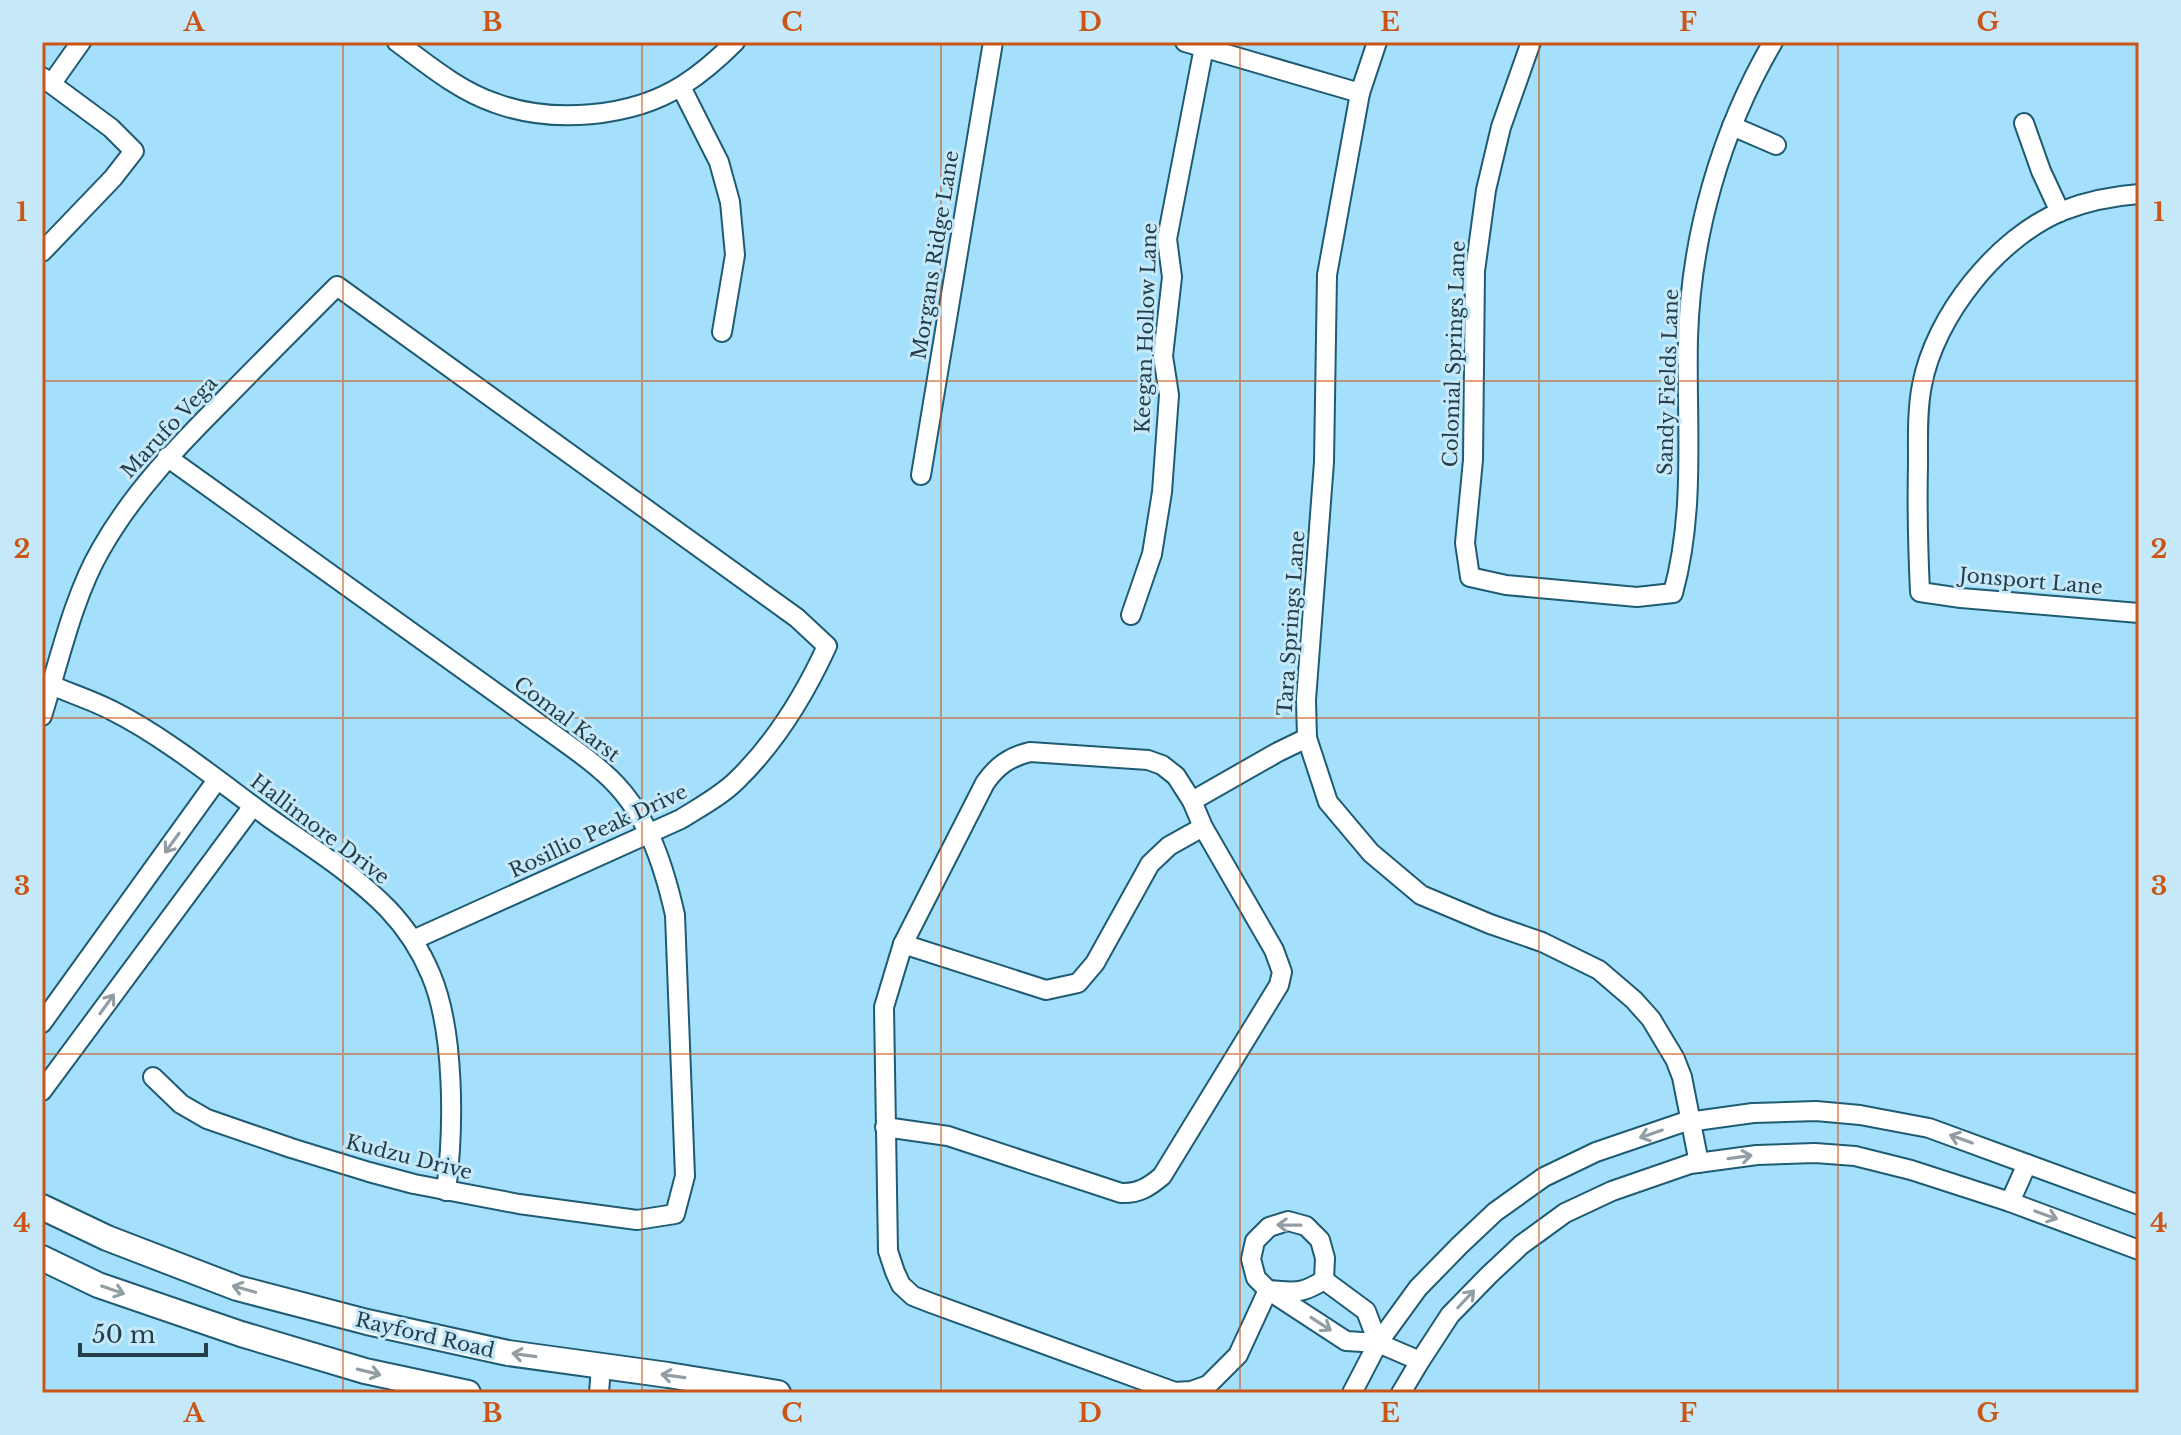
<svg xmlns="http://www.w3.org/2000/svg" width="2181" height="1435" viewBox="0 0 2181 1435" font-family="'Libre Baskerville',serif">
<rect width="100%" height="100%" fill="#a4e0fc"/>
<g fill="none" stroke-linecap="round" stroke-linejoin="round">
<defs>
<g id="minor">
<path d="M397,42C427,64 459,91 495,103C552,124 631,118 683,85C702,73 719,58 735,42"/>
<path d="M1185,42L1360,93"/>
<path d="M1377,42L1360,93L1327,275L1324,462L1306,700L1307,738L1328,802L1371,853L1421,895L1490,924L1542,942L1599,970L1634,1000L1651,1019L1675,1059L1682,1077L1699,1163"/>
<path d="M1531,42L1501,127L1486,190L1475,271L1473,460L1465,543L1470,577L1506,585L1637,597L1673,593C1696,510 1686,423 1688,338C1691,235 1721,131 1773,42"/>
<path d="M42,77L111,128L134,151L113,178L42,252"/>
<path d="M52,83L81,42"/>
<path d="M681,87L719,162L730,202L735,255L722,332"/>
<path d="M2024,123L2041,171L2060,212"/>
<path d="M1732,126L1776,145"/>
<path d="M2139,194C2113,196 2087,201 2062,211C1997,238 1935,316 1922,385C1917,410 1918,438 1918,464C1917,507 1918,549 1920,592L1961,598L2139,613"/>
<path d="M921,475L993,42"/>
<path d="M1131,615L1152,554L1162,492L1169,395L1163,356L1172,277L1167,239L1205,42"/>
<path d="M51,685C72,694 94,701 113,711C165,737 220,782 268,817C309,846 353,873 388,909C406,928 421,951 431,975C455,1032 454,1130 446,1191"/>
<path d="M42,716C59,662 73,597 101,549C134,491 179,445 225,399C262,361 300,323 337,286L797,618L827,646C805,694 775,743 737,780C721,796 700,807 681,819L413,940"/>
<path d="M1192,801L1278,752L1307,738"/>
<path d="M903,944L1046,990L1078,983L1095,963L1150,864L1169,846L1203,827"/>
<path d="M42,1023L217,780"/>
<path d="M153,1077L181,1104L207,1119L291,1148L369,1172L414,1184L519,1204L637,1220L675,1214L685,1176L675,915C663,862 646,809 603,772C591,761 577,751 563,741L167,457"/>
<path d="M42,1091L253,806"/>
<path d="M885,1127L948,1136L1121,1193C1138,1194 1149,1187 1162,1176L1279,985L1282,972L1274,950L1203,827L1192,801L1176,776L1162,765L1148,760L1030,752C1009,757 997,766 985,783L903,944L884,1007L888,1251L895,1272L901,1285L913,1296L931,1303L1175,1392L1191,1391L1208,1385L1238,1355L1268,1290C1295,1292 1300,1295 1324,1280"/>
<path d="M2010,1202L2027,1164"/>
<path d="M1324,1280L1325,1258L1320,1240L1306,1226L1288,1221L1269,1227L1255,1241L1251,1259L1256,1278L1268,1290L1346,1341L1378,1343L1420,1361"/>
<path d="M1324,1280L1366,1311L1378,1343"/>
<path d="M599,1393L601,1366"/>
<path d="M1352,1393L1378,1343L1418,1288L1460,1245L1495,1212L1544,1177L1596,1152L1681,1123L1753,1113L1816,1111L1860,1115L1929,1128L2139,1205"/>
<path d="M1401,1393L1420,1361L1450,1315L1489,1275L1521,1245L1565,1213L1612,1191L1690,1164L1757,1155L1815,1153L1855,1156L1911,1170L2010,1202L2139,1250"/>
</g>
<g id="major">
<path d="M42,1207L107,1238L237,1288L367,1322L508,1353L668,1375L778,1393"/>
<path d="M42,1258L98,1285L241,1334L365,1371L468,1393"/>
</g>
</defs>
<!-- minor casing -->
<use href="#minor" stroke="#1f5b73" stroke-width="22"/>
<!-- major casing -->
<use href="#major" stroke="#1f5b73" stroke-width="28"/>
<!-- minor -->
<use href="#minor" stroke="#fff" stroke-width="18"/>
<!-- major -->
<use href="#major" stroke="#fff" stroke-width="24"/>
</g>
<!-- one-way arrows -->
<defs><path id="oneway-shaft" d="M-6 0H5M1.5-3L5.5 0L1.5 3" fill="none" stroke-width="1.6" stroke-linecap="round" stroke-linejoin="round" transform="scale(2)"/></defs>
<g stroke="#929ea4">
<use href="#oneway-shaft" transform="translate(172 843) rotate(126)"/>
<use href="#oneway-shaft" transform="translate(107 1004) rotate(-54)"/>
<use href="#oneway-shaft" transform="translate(1651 1134) rotate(161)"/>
<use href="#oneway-shaft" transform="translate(1961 1139) rotate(-160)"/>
<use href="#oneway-shaft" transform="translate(1740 1157) rotate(-8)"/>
<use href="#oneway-shaft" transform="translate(2046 1215) rotate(20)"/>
<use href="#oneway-shaft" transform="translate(1289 1225) rotate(-179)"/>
<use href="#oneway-shaft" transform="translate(244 1289) rotate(-164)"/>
<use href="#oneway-shaft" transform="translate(113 1290) rotate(19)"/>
<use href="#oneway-shaft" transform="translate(1466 1299) rotate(-47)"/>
<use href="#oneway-shaft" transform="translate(1321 1324) rotate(33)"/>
<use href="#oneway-shaft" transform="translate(524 1355) rotate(-172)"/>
<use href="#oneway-shaft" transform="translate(369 1372) rotate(14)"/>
<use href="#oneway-shaft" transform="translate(673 1376) rotate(-172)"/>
</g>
<!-- grid -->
<path fill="none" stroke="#cb5515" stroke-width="2" stroke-opacity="0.55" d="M343,42V1393M642,42V1393M941,42V1393M1240,42V1393M1539,42V1393M1838,42V1393M42,381H2139M42,718H2139M42,1054H2139"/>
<g text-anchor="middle" stroke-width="6" stroke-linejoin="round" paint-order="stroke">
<!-- street labels -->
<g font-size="20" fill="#253d48" stroke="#c6e9fa">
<text transform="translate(935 255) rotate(-81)" y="7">Morgans Ridge Lane</text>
<text transform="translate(1146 328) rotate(-88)" y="7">Keegan Hollow Lane</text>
<text transform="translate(1454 354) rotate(-88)" y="7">Colonial Springs Lane</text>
<text transform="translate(1668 382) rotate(-88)" y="7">Sandy Fields Lane</text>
<text transform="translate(169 427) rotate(-47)" y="7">Marufo Vega</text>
<text transform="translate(2031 581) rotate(5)" y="7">Jonsport Lane</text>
<text transform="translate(1291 623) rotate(-86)" y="7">Tara Springs Lane</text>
<text transform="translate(567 719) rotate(37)" y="7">Comal Karst</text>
<text transform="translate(320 829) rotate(37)" y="7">Hallimore Drive</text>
<text transform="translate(598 831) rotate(-25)" y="7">Rosillio Peak Drive</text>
<text transform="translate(409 1157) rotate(14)" y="7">Kudzu Drive</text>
<text transform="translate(425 1335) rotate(13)" y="7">Rayford Road</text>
</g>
</g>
<!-- border -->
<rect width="2181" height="1435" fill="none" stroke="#c6e9fa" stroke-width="88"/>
<!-- scale -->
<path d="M80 1343v12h126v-12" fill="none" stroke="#253d48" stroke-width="4"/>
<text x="92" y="1343" font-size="24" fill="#253d48" stroke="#c6e9fa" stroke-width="6" paint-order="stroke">50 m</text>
<rect x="44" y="44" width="2093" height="1347" fill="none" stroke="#cb5515" stroke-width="3"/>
<g font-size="26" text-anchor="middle" font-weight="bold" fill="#cb5515">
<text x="194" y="31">A</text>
<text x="492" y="31">B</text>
<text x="792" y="31">C</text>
<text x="1090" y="31">D</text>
<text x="1390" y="31">E</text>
<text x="1688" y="31">F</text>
<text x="1988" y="31">G</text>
<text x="22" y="221">1</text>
<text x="2159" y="221">1</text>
<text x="22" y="558">2</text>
<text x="2159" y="558">2</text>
<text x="22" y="895">3</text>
<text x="2159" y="895">3</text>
<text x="22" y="1232">4</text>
<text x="2159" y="1232">4</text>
<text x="194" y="1422">A</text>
<text x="492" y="1422">B</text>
<text x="792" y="1422">C</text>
<text x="1090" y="1422">D</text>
<text x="1390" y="1422">E</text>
<text x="1688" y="1422">F</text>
<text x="1988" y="1422">G</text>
</g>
</svg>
